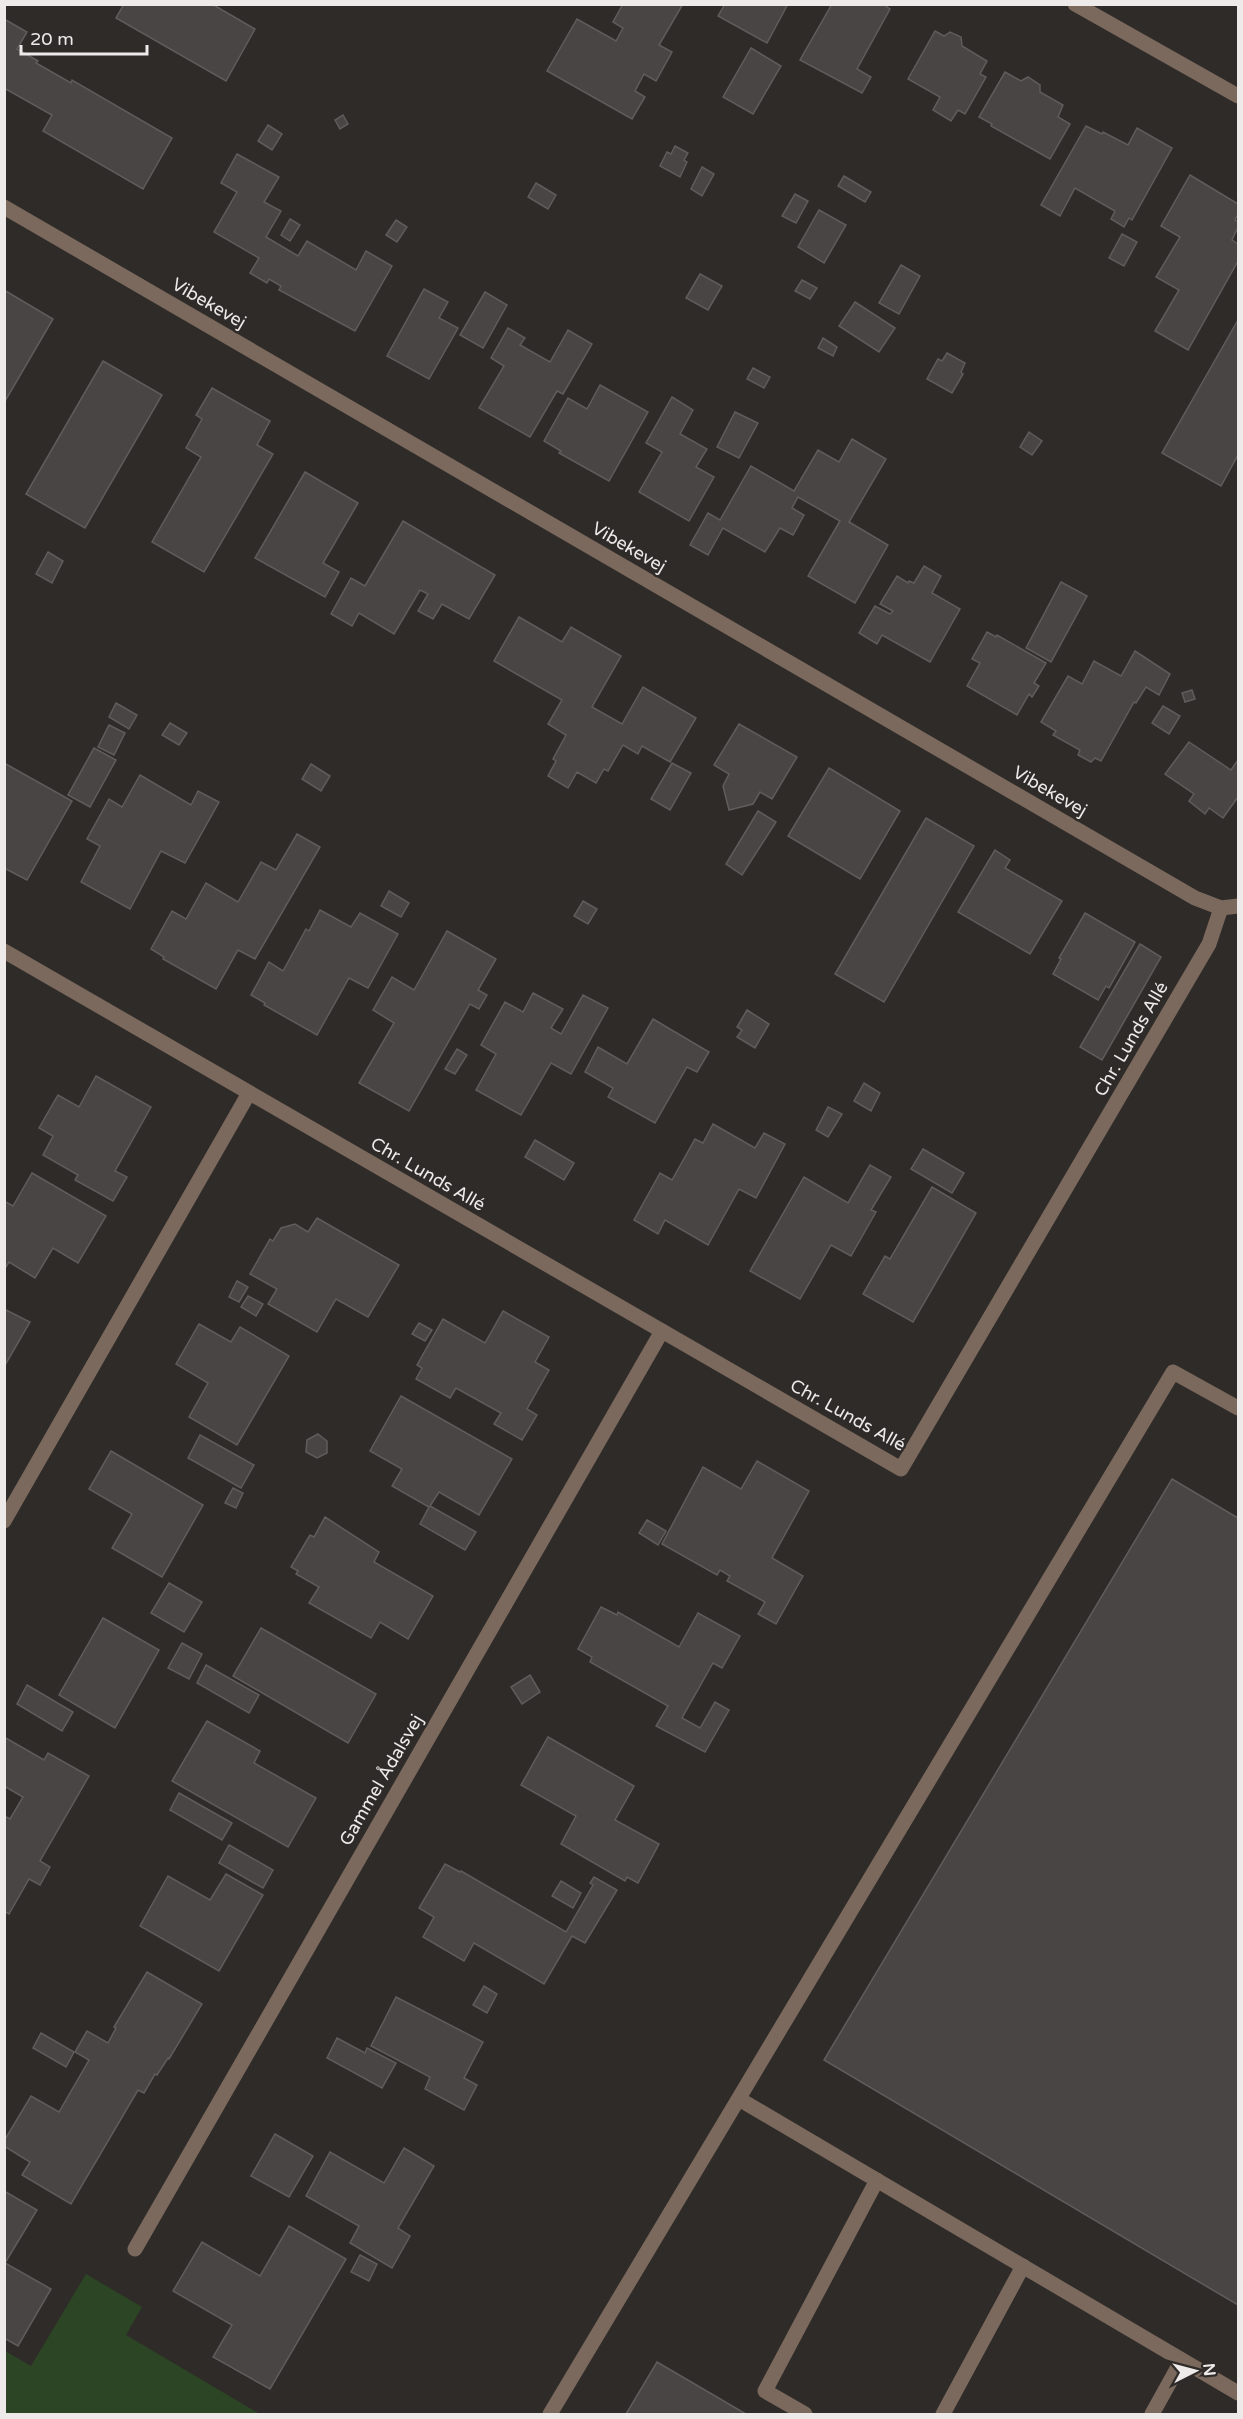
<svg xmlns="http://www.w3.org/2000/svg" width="1243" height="2419" viewBox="0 0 1243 2419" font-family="'Varela Round',sans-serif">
<rect width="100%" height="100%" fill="#2f2b29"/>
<!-- green -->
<path fill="#2c4524" d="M86,2274L142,2307L126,2335L260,2414H5V2351L31,2366Z"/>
<!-- building -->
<g fill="#4a4545" stroke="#615c5b" stroke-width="1.5">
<path d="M124,4H212L255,29L226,81L116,18Z"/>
<path d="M623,4H683L659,45L672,52L656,81L644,74L635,91L645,97L632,119L547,71L577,19L616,41L623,28L613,22Z"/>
<path d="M725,4H788L767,43L718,16Z"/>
<path d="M832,4H883L890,9L857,69L871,77L862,93L800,60Z"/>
<path d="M4,19L27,32L17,49L38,61L36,63L71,83L72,80L172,138L143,189L43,131L52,115L4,88Z"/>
<path d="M935,31L944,36L950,32L961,37L962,46L987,61L980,74L986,77L965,114L958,110L951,121L933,110L940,97L908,79Z"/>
<path d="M751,48L781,66L753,114L723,97Z"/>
<path d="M1005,72L1021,81L1028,77L1040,85V92L1063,105L1058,117L1070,124L1050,159L991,126L992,124L979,117Z"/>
<path d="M343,115L348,124L340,129L335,120Z"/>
<path d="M268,125L282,134L272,150L258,141Z"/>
<path d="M1086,126L1102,134L1103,132L1128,145L1137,128L1172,148L1132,220L1129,218L1124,227L1111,219L1115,211L1075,188L1060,216L1041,205Z"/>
<path d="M675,146L688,153L684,160L687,162L680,177L660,166L667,152L671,154Z"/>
<path d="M237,154L279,177L264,202L281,211L266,237L298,256L307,241L356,270L366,251L392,266L355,331L279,290L281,286L269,279L267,283L250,273L259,258L214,232L237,192L221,183Z"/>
<path d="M702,167L714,174L702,196L691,189Z"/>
<path d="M1190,175L1238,204V214L1235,220L1238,222V227L1232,240L1238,244V261L1188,350L1155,331L1179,290L1156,277L1180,237L1161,226Z"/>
<path d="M844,176L871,192L865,202L838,186Z"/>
<path d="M536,183L556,195L548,209L528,197Z"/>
<path d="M795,194L808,201L796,223L782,216Z"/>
<path d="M819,210L846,225L824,263L798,247Z"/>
<path d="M290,219L300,225L290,241L281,235Z"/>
<path d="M396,220L407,227L397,242L386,235Z"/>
<path d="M1122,234L1137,242L1124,266L1109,258Z"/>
<path d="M901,265L920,276L899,314L879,303Z"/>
<path d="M700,274L722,286L708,310L686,298Z"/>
<path d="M802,280L817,288L810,299L795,291Z"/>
<path d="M424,289L448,302L439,318L458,328L429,379L387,356Z"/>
<path d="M4,290L53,319L4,403Z"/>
<path d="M485,292L507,305L483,348L460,335Z"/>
<path d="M855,302L895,328L879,352L839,326Z"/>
<path d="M1238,320V455L1221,486L1162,453Z"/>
<path d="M508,328L525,338L520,345L550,362L568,330L592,344L563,394L557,391L530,437L479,408L504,366L491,358Z"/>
<path d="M823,338L837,347L833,356L818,348Z"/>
<path d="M947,353L965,363L961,372L963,374L952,393L927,379L938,359L942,361Z"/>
<path d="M103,361L162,395L85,528L26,494Z"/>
<path d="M753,368L770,377L764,388L747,379Z"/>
<path d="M600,385L648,412L609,481L559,453L561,451L544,441L568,398L587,409Z"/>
<path d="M212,388L270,421L257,445L273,454L204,572L152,542L201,457L186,448L202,419L196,415Z"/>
<path d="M672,397L693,410L680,434L707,449L696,467L714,477L689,521L639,492L662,452L646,443Z"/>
<path d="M735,412L758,423L739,458L717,447Z"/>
<path d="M1029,432L1042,441L1032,455L1020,447Z"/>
<path d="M852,439L886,459L849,522L888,545L855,603L808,576L840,521L798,497L792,508L804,515L793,535L780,528L765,552L723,528L708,555L690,545L708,513L720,520L751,466L794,491L818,450L839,462Z"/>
<path d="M305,472L358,503L323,563L339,572L325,597L255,558Z"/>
<path d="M403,521L495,575L469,619L442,604L433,619L418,611L428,594L420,590L394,634L359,613L352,626L331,614L351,578L365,586Z"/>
<path d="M48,552L63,561L52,583L36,574Z"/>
<path d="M924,566L941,576L932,593L960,609L930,662L882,635L877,644L859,633L875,606L890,614L893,611L880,604L897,576L908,583L909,581L914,583Z"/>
<path d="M1061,582L1087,596L1051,662L1026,648Z"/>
<path d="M519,617L562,642L571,627L621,656L592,707L622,724L643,687L696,718L670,762L642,746L638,754L623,745L608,771L604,769L596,783L577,772L568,788L548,776L556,761L553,759L566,735L548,724L562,700L494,661Z"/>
<path d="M987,632L996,637L997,635L1046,663L1034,683L1039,686L1032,697L1029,694L1017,715L967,686L980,663L972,659Z"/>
<path d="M1135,651L1170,674L1159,695L1146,687L1136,703L1134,702L1101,761L1095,758L1091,762L1078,755L1080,750L1053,735L1056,731L1041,722L1068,676L1082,684L1094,661L1121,676Z"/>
<path d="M1192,690L1195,699L1185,702L1182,693Z"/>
<path d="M116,703L137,715L129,729L109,717Z"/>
<path d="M1163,706L1180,716L1169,734L1152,723Z"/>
<path d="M170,723L187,733L179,745L162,735Z"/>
<path d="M739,724L797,757L772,799L760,792L753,804L729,810L723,786L729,774L714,765Z"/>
<path d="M109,725L125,733L114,755L98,747Z"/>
<path d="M1189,742L1231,770L1238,760V797L1223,818L1209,808L1205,814L1189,801L1194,794L1165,774Z"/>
<path d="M94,748L116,760L90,807L68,795Z"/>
<path d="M4,763L72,801L27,880L4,868Z"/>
<path d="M672,763L691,773L670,810L651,799Z"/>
<path d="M311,764L330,776L321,791L302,779Z"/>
<path d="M829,768L900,811L860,879L788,836Z"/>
<path d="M140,775L191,805L198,791L219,802L185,863L161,851L130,909L81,882L100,846L87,839L109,799L122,807Z"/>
<path d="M758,811L776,822L742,875L726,864Z"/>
<path d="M926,818L974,846L884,1002L835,974Z"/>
<path d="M297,834L320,847L255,959L238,950L216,989L163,959L164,957L151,949L172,911L186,919L206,883L238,902L261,862L276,870Z"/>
<path d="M995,850L1010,860L1005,868L1062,901L1030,954L958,912Z"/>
<path d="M389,891L409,903L401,917L381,906Z"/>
<path d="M583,901L597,909L588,924L574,916Z"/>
<path d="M320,910L351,927L360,913L398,934L368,988L349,978L317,1035L264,1005L265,1003L251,995L269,962L283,971L306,929L309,931Z"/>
<path d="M1085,913L1135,942L1109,988L1106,986L1098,1000L1053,974L1061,959L1059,958Z"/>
<path d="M447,931L496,959L478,990L487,995L479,1009L470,1004L409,1111L359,1083L394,1023L373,1010L392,977L414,990Z"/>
<path d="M1140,944L1161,957L1102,1060L1080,1047Z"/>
<path d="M533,993L563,1009L551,1028L561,1034L583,995L608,1008L571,1074L551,1063L521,1115L476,1090L496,1054L481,1045L505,1002L523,1012Z"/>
<path d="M747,1010L769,1024L755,1048L737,1037L742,1030L737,1027Z"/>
<path d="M653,1019L709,1052L697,1072L687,1067L655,1123L608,1097L613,1088L585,1072L598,1047L627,1064Z"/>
<path d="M457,1049L467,1055L455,1074L445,1069Z"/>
<path d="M96,1076L151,1107L115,1171L127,1177L113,1201L75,1180L78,1175L43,1155L53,1136L39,1128L58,1095L79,1107Z"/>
<path d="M864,1083L880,1093L871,1111L854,1101Z"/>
<path d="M828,1107L842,1114L828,1137L816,1130Z"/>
<path d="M713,1124L755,1148L764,1133L785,1144L756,1198L739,1189L708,1245L665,1220L658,1234L634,1220L660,1173L672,1180L695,1139L703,1143Z"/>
<path d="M535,1140L574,1163L564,1180L525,1157Z"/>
<path d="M923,1149L964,1173L952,1193L911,1169Z"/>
<path d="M870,1165L891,1177L871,1210L876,1212L851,1256L831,1245L800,1299L750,1271L804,1177L848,1203Z"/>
<path d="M32,1173L106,1216L78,1263L53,1248L35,1278L9,1262L4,1270V1201L13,1206Z"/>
<path d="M932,1187L976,1213L913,1322L863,1294L885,1256L890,1259Z"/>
<path d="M317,1218L399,1265L368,1317L336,1299L317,1332L268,1304L277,1289L250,1274L270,1239L273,1241L281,1228L295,1224L308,1232Z"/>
<path d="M237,1281L248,1287L239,1302L229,1297Z"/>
<path d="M248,1296L263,1304L256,1316L241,1307Z"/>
<path d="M4,1309L30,1322L4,1367Z"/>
<path d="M503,1311L549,1337L535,1362L549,1370L527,1409L537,1415L522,1440L494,1424L501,1413L456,1388L450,1398L416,1379L422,1368L417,1365L443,1319L485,1343Z"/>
<path d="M419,1323L432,1330L425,1341L412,1334Z"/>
<path d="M199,1324L231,1342L240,1327L289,1356L237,1445L189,1417L208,1383L176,1364Z"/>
<path d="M401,1396L512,1459L479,1515L439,1492L430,1506L476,1532L465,1550L420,1524L429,1507L392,1486L402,1469L370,1451Z"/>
<path d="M318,1434L327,1441V1453L317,1458L306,1452L307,1440Z"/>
<path d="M200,1435L254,1465L241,1488L188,1458Z"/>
<path d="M111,1451L203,1505L162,1577L112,1548L132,1514L89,1489Z"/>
<path d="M757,1461L809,1491L772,1558L803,1576L776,1624L758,1614L765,1602L727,1581L730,1576L720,1570L717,1575L662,1544L703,1467L741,1489Z"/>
<path d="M1172,1479L1238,1518V2305L824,2060Z"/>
<path d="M233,1488L243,1493L236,1508L225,1503Z"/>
<path d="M325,1517L379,1552L374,1562L433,1596L408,1639L380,1622L371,1638L309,1603L319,1587L296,1574L298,1571L291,1567L310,1535L314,1537Z"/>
<path d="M647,1520L666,1531L658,1545L639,1533Z"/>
<path d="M169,1583L202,1602L184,1632L151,1613Z"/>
<path d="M601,1607L617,1615L618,1612L679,1647L698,1613L740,1636L722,1668L713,1663L682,1718L700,1728L715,1702L729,1710L705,1752L656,1726L668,1706L590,1662L592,1657L578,1649Z"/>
<path d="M103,1618L159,1650L115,1728L59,1695Z"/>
<path d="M261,1628L376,1694L348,1743L233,1676Z"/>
<path d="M182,1643L202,1654L189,1679L168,1668Z"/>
<path d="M206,1665L259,1695L249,1713L197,1683Z"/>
<path d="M530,1675L540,1692L522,1704L511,1687Z"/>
<path d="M27,1685L73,1712L62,1731L17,1704Z"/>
<path d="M207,1721L260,1751L254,1763L316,1798L288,1847L172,1781Z"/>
<path d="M4,1737L44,1760L48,1753L89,1776L40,1861L50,1867L40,1885L29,1879L9,1914L4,1911V1816L10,1819L23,1797L4,1786Z"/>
<path d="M548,1737L634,1786L615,1820L659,1844L638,1883L627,1877L625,1881L561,1844L576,1816L521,1785Z"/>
<path d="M179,1793L232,1823L222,1840L170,1810Z"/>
<path d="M229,1845L273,1870L263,1888L219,1863Z"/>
<path d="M445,1864L460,1872L461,1871L566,1932L593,1885L590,1883L594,1877L617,1890L585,1943L572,1936L544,1984L474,1943L464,1961L423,1937L434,1917L419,1908Z"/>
<path d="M226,1874L263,1895L219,1971L140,1926L168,1876L210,1900Z"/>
<path d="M561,1881L581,1893L573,1908L552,1896Z"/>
<path d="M147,1972L202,2004L169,2059L168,2058L157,2075L155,2074L144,2093L138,2090L71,2204L22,2175L30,2162L4,2146V2141L31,2096L59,2112L89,2060L75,2052L87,2031L108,2043L116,2028L114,2027Z"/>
<path d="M484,1986L497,1994L487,2013L473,2005Z"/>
<path d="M396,1997L483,2042L464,2078L477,2085L464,2110L425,2089L430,2077L371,2046Z"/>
<path d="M41,2033L74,2052L66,2067L33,2048Z"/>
<path d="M337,2038L365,2053L367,2048L396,2063L382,2088L327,2058Z"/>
<path d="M275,2134L313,2156L289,2197L251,2176Z"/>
<path d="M404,2148L434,2166L398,2228L410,2236L392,2268L350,2243L359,2226L306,2196L330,2152L384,2183Z"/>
<path d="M4,2191L37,2210L5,2263L51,2289L18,2346L4,2338Z"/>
<path d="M289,2226L346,2259L270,2389L213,2357L232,2325L173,2291L202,2242L260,2276Z"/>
<path d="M360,2255L377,2264L369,2281L351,2272Z"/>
<path d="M657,2362L746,2414H626Z"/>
</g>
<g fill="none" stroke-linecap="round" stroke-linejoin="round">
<!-- minor -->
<g stroke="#7a695c" stroke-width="15">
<path d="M1075,4L1238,96"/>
<path d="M4,207L1195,898L1221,908L1238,906"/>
<path d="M4,951L901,1469L1209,944L1221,908"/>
<path d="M4,1521L249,1093"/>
<path d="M739,2099L1238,2393"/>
<path d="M135,2249L662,1331"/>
<path d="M550,2414L1173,1372L1238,1408"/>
<path d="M805,2414L765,2391L877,2180"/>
<path d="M943,2414L1023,2266"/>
<path d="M1152,2414L1182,2360"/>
</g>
</g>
<g text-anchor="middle" stroke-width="5" stroke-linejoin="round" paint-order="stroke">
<!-- street labels -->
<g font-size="18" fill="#edeae9" stroke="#2f2b29">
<text transform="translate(209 303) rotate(30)" y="6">Vibekevej</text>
<text transform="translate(629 547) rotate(30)" y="6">Vibekevej</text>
<text transform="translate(1050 791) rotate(30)" y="6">Vibekevej</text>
<text transform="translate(1131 1039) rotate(-60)" y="6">Chr. Lunds Allé</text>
<text transform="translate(428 1174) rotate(30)" y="6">Chr. Lunds Allé</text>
<text transform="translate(848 1415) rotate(29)" y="6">Chr. Lunds Allé</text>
<text transform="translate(381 1780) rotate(-60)" y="6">Gammel Ådalsvej</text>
</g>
</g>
<!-- border -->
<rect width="1243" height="2419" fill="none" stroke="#edeae9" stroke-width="12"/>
<!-- north arrow -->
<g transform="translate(1195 2371) rotate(84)" stroke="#2f2b29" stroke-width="4.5" paint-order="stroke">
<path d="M0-4.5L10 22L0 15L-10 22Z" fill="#edeae9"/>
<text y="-9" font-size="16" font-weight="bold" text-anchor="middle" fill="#edeae9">N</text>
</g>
<!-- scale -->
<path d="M21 45v9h126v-9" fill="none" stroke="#edeae9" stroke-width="3"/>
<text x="30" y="45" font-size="18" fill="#edeae9" stroke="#2f2b29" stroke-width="4.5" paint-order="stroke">20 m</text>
</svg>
